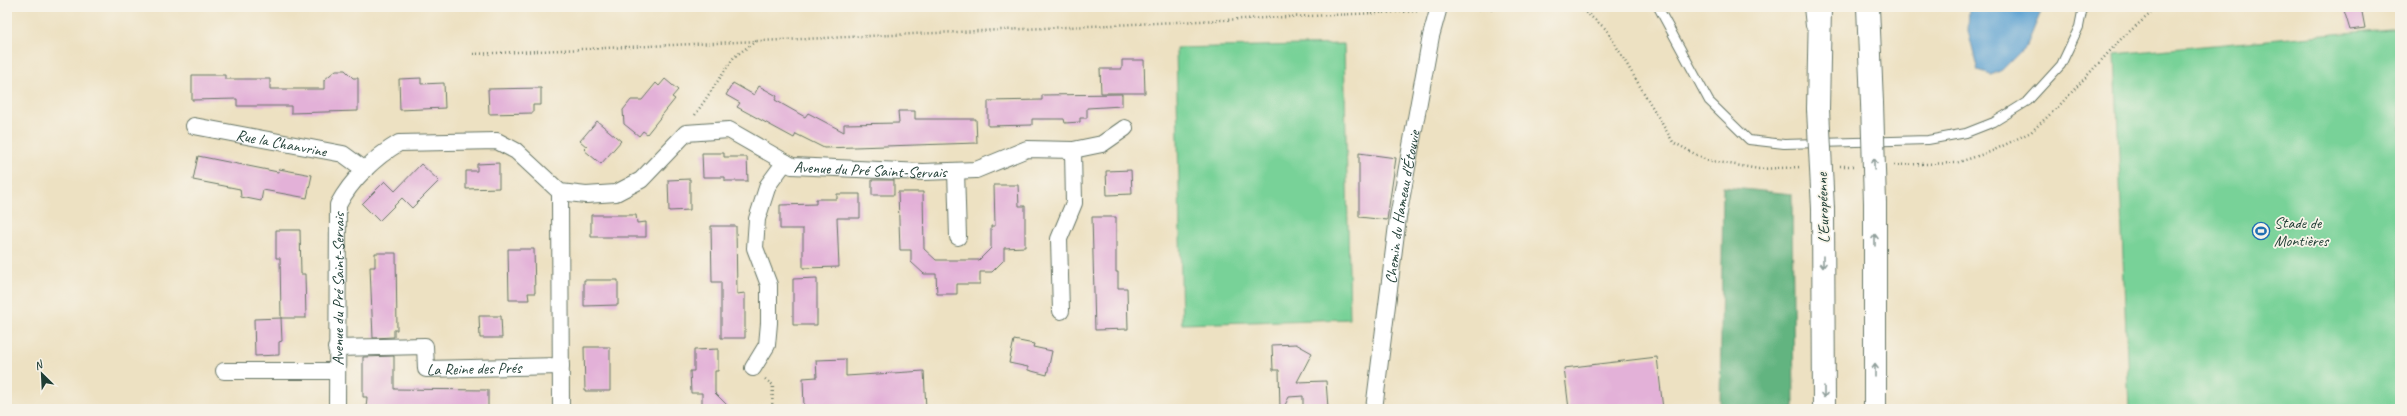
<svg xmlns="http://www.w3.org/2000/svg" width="2407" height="416" viewBox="0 0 2407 416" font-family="Caveat,sans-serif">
<rect width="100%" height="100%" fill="#f7f3e8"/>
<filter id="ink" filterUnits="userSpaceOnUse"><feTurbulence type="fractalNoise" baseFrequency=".025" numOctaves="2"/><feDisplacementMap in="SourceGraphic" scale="8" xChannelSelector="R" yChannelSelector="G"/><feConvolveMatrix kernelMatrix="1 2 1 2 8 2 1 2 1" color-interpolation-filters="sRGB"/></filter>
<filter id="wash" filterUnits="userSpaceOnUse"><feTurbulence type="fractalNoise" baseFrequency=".012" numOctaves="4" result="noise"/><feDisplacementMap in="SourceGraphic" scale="16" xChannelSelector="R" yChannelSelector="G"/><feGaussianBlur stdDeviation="0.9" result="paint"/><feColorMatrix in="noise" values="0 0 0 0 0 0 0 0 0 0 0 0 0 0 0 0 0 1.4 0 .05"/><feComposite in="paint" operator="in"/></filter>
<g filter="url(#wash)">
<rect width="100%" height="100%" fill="#ede1c2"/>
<!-- green -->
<g fill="#78d298" stroke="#4c8866">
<path d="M2400,28V409H2129L2115,54Z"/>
<path d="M1344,44L1350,319L1182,324L1176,48Z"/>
</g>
<!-- forest -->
<path fill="#62b480" stroke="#40785a" d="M1723,187L1792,194L1794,409H1720Z"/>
<!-- water -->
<path fill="#5ba1d1" stroke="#3d6f82" d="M1969,7H2043L2027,45L2002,70L1991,75L1978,71L1968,31Z"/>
<g id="blocks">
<!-- building -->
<g fill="#e3b1d8">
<path d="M2343,7H2361L2365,28L2350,30Z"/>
<path d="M1122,60H1144L1145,93H1101L1100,69H1122Z"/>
<path d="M336,70H345L353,78H358V111L291,113V106H237V99L192,100V75H225V79H270V89H324V80Z"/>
<path d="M421,78V84L444,83L445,108L400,110L399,79Z"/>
<path d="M665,79L678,90L672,97L675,99L647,134L643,131L639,136L624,124L623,110L631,100H642L656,83L659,86Z"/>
<path d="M733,83L754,95L759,86L777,96L775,100L805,117L808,113L844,132V124L899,123L898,111H915V119H976L977,143L824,148L796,134L794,138L737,107L740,103L726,95Z"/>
<path d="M541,88V105H533V113L489,114L488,89Z"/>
<path d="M1122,94V106L1087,108V118H1080V122L1065,123L1064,119H1032V125L988,126V101L1042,100V95Z"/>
<path d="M597,121L621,141L601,164L584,150L587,147L580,141Z"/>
<path d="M702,153H724V157H747L748,181H725V177H703Z"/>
<path d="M1359,153L1396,158L1387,220L1359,217Z"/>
<path d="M198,156L278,172L279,169L312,175L307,198L263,190L261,201L241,197L240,189L193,180Z"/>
<path d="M499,163V188L466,189V171H477V164Z"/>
<path d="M421,164L439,181L412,208L402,198L379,221L362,204L385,181L395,191Z"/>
<path d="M1131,170L1132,194L1107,195L1106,171Z"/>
<path d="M690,179V210L669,211L668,180Z"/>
<rect x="872" y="180" width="22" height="15"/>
<path d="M994,185H1018L1019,206H1025V247L1004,248V260L992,272H980V284H957V294H937L936,274H924L911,262V250H900L898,192H923L924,249L936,260H979L991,248V226H995Z"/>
<path d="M837,194H860V218H837L839,267L803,268V229H780V205L816,204V199H837Z"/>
<path d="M591,215H636L637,223L646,222V237H591Z"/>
<path d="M1092,217H1116V272H1118V288H1127L1128,329L1095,330Z"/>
<path d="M711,226H736L737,294L745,293V338H721V282H712Z"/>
<path d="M276,230H300L301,274H305L306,318H281L280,258H276Z"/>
<path d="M508,249H534L535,293H528L529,300H509Z"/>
<path d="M375,253H396L397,330H394V337L373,338L370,267H375Z"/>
<path d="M817,278V325H793V279Z"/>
<path d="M584,280H618V305L584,306Z"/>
<path d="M479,316H501L502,338H480Z"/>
<path d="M281,318L282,341L279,342V355L255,356L254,319Z"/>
<path d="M1014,340L1034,344L1033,347L1052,351L1047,375L1028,370V367L1009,363Z"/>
<path d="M1296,344L1312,353L1297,382L1326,381L1328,408H1303V396L1289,397L1283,409H1280L1279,370H1273L1272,345Z"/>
<path d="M584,347H610V391H585Z"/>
<path d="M718,349V371H715V393L731,409H702V393H691L690,371H694V350Z"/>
<path d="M394,356V389L488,390V409H366L367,397H363V357Z"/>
<path d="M1657,357L1663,409H1569L1564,368Z"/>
<path d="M846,359V376L924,371L926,409H804L803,378L817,377L816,360Z"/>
</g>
</g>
</g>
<g filter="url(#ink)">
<use href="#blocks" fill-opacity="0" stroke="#677666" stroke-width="1"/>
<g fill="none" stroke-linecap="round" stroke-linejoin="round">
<defs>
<g id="lane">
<path d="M1658,7L1709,101L1749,140L1784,144L1928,140L1966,133L1994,122L2028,101L2061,65L2079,27L2083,7"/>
<path d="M1808,7L1810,26"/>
</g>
<g id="street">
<path id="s1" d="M194,126L343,154L365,170"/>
<path d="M956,171L958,237"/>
<path d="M560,192L561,409"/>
<path d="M1061,311L1059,239L1074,203L1073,150"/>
<path id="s2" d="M336,348L425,346L426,369L561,366"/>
<path d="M753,368L767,345L769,323V285L755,248L757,219L768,185L785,162"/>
<path d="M224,371H336"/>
<path id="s3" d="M337,409L338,205C351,180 375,157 399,143L497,141L516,151L560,192L586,195L616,193L641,180L686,133L729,130L792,166L923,172L976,170L1027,149L1073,150L1102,144L1125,128"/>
<path id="s4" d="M1374,409L1398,217L1431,36L1439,7"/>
</g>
<g id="highway">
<path d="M1868,7L1872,103"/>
<path d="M1818,109L1820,7"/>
<path d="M1875,203V409"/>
<path d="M1823,209L1824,409"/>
</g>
</defs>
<!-- lane casing -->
<use href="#lane" stroke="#677666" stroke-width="10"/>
<!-- street casing -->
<use href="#street" stroke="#677666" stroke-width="18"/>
<!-- highway casing -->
<use href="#highway" stroke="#677666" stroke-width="24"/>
<!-- path -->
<g stroke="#677666" stroke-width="2.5" stroke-dasharray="1 3" stroke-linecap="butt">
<path d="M1575,7L1588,14L1606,29L1673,142L1706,160L1759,169L1801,167"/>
<path d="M1455,10L1524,7"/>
<path d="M473,54L1420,11"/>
<path d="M695,115L734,57L756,41"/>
<path d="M1894,165L1956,163L1990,152L2031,132L2058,107L2122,38L2158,7"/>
<path d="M1840,166H1855"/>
<path d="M765,379L773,385L772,409"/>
</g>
<!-- lane -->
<use href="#lane" stroke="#fff" stroke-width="8"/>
<!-- street -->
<use href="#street" stroke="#fff" stroke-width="16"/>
<!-- highway -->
<use href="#highway" stroke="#fff" stroke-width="22"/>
<defs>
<g id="highway-bridge">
<path d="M1872,103L1875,203"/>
<path d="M1818,109L1823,209"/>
</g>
</defs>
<!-- highway-bridge casing -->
<use href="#highway-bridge" stroke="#677666" stroke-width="24" stroke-linecap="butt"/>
<!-- highway-bridge -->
<use href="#highway-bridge" stroke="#fff" stroke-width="22"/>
</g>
<!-- one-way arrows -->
<defs><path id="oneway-shaft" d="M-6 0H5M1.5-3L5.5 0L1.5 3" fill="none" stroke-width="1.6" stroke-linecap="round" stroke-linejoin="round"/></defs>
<g stroke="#8f9e9a">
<use href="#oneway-shaft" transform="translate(1874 164) rotate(-91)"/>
<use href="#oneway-shaft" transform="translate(1875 240) rotate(-90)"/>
<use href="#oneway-shaft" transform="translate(1823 262) rotate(90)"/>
<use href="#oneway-shaft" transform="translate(1875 370) rotate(-90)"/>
<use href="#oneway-shaft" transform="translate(1824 392) rotate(90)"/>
</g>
</g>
<!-- icons -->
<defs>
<symbol id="stadium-ring" viewBox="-11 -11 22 22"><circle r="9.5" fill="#f7f3e8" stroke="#1f6fb2" stroke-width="1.5"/><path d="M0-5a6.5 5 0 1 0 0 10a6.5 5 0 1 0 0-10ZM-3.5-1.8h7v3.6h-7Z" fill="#1f6fb2"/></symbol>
</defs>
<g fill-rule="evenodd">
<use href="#stadium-ring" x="2251" y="221" width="20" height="20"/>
</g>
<g text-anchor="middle" stroke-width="3.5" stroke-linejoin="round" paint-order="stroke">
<!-- street labels -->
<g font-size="16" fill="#1f3d34" stroke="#f7f3e8">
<text dy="6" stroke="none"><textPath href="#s1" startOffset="89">Rue la Chanvrine</textPath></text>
<text dy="6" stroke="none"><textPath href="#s3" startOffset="815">Avenue du Pré Saint-Servais</textPath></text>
<text dy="6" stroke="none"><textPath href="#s4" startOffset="204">Chemin du Hameau d'Étouvie</textPath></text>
<text transform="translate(1822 208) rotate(-92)" y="6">L'Européenne</text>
<text dy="6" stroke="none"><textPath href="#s3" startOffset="120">Avenue du Pré Saint-Servais</textPath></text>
<text dy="6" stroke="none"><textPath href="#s2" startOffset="160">La Reine des Prés</textPath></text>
</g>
<!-- poi labels -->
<g font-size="16" fill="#1f3d34" stroke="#f7f3e8" text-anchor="start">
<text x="2274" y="228">Stade de<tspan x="2274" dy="18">Montières</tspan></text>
</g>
</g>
<!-- margin -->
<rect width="2407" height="416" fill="none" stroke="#f7f3e8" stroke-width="24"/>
<!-- north arrow -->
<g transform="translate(42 374) rotate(336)" stroke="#f7f3e8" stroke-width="3" paint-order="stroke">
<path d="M0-3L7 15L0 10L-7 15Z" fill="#1f3d34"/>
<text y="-6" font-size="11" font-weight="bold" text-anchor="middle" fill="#1f3d34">N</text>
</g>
</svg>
